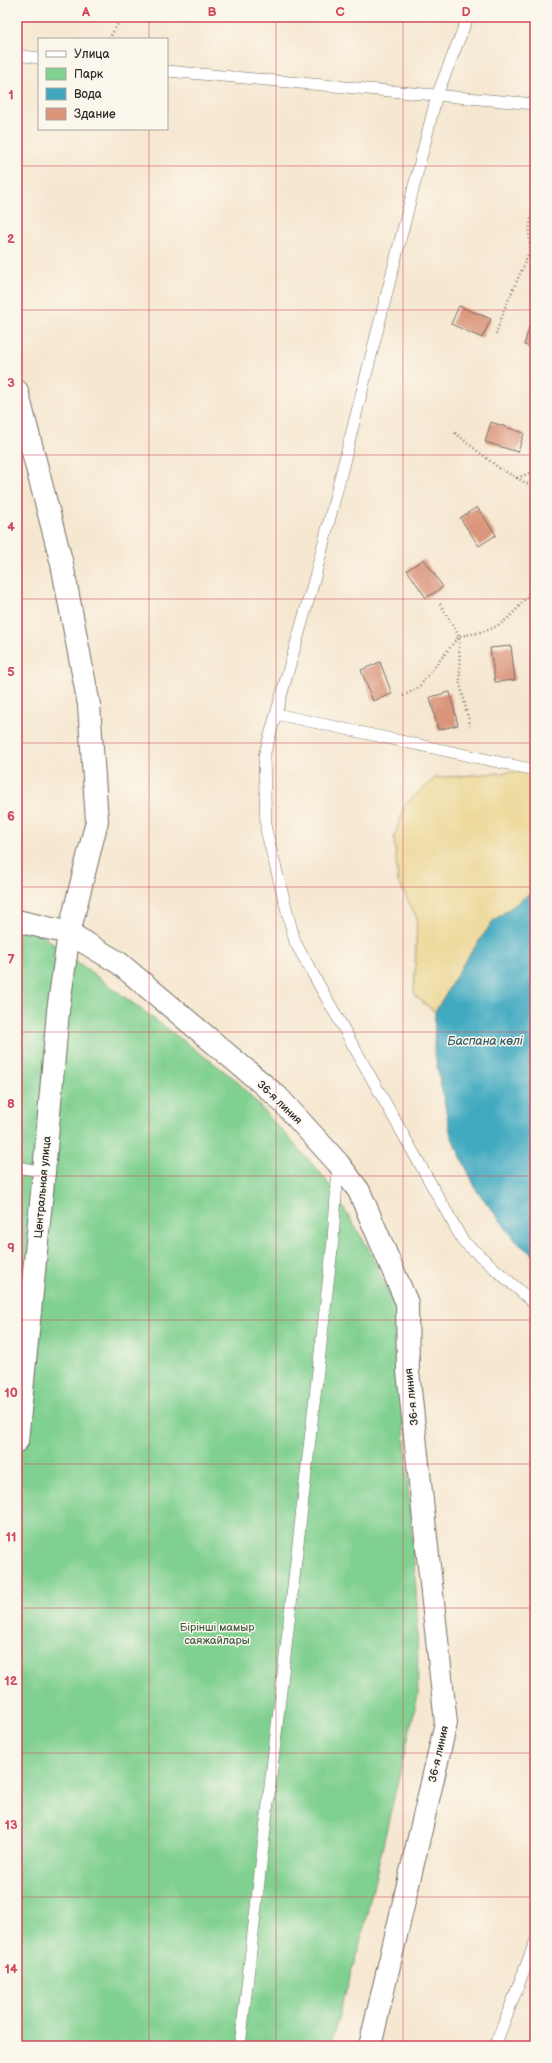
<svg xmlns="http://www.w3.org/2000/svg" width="552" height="2063" viewBox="0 0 552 2063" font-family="'Balsamiq Sans',sans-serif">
<rect width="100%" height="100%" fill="#fbf7ec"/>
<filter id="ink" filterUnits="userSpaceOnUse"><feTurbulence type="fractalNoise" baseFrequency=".025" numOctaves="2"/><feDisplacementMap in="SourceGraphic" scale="8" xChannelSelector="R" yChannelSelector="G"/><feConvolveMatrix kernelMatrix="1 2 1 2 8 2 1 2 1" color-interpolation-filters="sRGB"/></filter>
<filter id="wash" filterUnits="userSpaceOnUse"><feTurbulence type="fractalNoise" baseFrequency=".012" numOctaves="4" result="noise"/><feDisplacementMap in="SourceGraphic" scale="16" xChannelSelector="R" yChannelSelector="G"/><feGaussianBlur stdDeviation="0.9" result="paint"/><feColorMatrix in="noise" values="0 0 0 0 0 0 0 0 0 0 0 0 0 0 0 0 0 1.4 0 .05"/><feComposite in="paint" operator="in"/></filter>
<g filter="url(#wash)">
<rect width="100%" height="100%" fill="#f6e7d0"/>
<!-- green -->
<path fill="#80d090" stroke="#567e5e" d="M17,911L48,940L236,1080L324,1177L367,1246L395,1306L417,1605L418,1695L361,1939L330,2046H17Z"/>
<!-- sand -->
<path fill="#eeda9e" stroke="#8c8264" d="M535,770V890L494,920L465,961L435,1012L414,995L417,918L398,881L394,838L405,805L435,778Z"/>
<!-- water -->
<path fill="#40a9c0" stroke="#366a76" d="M535,890V1257L516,1241L477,1191L451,1136L434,1051L435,1012L465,961L494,920Z"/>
<g id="blocks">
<!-- building -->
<g fill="#db957b">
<path d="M459,306L491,319L482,338L451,324Z"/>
<path d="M530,325L535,326V348L524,345Z"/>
<path d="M491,422L524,433L518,452L485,442Z"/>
<path d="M477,507L496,535L479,546L460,518Z"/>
<path d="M424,559L443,587L426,598L407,570Z"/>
<path d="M511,646L515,680L495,682L490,648Z"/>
<path d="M380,662L392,694L373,701L361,670Z"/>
<path d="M450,692L458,725L438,730L430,697Z"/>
</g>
</g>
</g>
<g filter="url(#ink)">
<use href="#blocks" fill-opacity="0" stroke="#726d65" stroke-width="1"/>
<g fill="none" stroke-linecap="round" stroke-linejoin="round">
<defs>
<g id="lane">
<path d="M468,17L437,95L315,577L264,756L266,830L295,942L463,1241L535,1304"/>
<path d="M17,55L39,58"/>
<path d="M167,71L535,104"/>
<path d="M276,714L535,770"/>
<path d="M17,1167L44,1172"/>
<path d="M240,2046L333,1240L338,1166"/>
<path d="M495,2046L535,1942"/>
</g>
<g id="street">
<path d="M17,391L62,564L89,705L97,821L69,933L58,1011L44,1172L17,1441"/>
<path d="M17,921L69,933L119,963L278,1097L338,1163L359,1191L407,1303L408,1371L446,1723L370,2046"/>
</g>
</defs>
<!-- lane casing -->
<use href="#lane" stroke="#726d65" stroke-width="12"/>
<!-- street casing -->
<use href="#street" stroke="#726d65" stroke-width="24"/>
<!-- path -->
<g stroke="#726d65" stroke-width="2.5" stroke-dasharray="1 3" stroke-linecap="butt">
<path d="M109,39L122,17"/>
<path d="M535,203C529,225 526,241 535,263"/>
<path d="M496,334L504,310L530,251"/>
<path d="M455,433L499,468L535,488"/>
<path d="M517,478L535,471"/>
<path d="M440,604L459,636L460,683L470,726"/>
<path d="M403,696L418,688L459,636C504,630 509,620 535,585"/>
</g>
<!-- lane -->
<use href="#lane" stroke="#fff" stroke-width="11"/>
<!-- street -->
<use href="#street" stroke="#fff" stroke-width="22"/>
</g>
</g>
<!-- grid -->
<path fill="none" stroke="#d1495b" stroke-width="1" stroke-opacity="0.55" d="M149,17V39M276,17V2046M403,17V2046M149,129V2046M17,166H535M17,310H535M17,455H535M17,599H535M17,743H535M17,887H535M17,1032H535M17,1176H535M17,1320H535M17,1464H535M17,1608H535M17,1753H535M17,1897H535"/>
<g text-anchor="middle" stroke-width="3" stroke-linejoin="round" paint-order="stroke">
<!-- street labels -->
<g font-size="11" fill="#2b2b2b" stroke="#fbf7ec">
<text transform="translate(280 1102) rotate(44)" y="4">36-я линия</text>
<text transform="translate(42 1187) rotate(-85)" y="4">Центральная улица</text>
<text transform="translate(411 1397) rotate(-96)" y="4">36-я линия</text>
<text transform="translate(438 1754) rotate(-77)" y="4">36-я линия</text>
</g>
<!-- park labels -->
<g font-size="11" fill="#445d49" stroke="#fbf7ec">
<text x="217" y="1631">Бірінші мамыр<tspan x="217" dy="13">саяжайлары</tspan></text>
</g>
<!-- water labels -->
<g font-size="12" font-style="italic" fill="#335d67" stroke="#fbf7ec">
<text x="485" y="1045">Баспана көлі</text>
</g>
</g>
<!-- margin -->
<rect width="552" height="2063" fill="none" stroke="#fbf7ec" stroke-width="44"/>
<!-- legend -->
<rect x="38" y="38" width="130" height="92" fill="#fbf7ec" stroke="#a8a59f"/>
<rect x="46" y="51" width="20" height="6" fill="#ffffff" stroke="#a8a59f"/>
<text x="74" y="58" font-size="12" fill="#2b2b2b">Улица</text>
<rect x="46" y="68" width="20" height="12" fill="#80d090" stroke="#a8a59f"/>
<text x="74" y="78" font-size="12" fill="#2b2b2b">Парк</text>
<rect x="46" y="88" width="20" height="12" fill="#40a9c0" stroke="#a8a59f"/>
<text x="74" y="98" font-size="12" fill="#2b2b2b">Вода</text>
<rect x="46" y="108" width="20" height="12" fill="#db957b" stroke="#a8a59f"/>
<text x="74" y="118" font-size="12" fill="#2b2b2b">Здание</text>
<rect x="22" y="22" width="508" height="2019" fill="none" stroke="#d1495b" stroke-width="1.5"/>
<g font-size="13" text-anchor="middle" font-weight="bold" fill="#d1495b">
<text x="86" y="16">A</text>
<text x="212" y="16">B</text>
<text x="340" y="16">C</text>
<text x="466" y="16">D</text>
<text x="11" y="99">1</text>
<text x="11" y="243">2</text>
<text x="11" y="387">3</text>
<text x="11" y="531">4</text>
<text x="11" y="676">5</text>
<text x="11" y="820">6</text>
<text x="11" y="964">7</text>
<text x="11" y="1108">8</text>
<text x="11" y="1252">9</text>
<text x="11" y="1397">10</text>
<text x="11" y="1541">11</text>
<text x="11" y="1685">12</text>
<text x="11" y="1829">13</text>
<text x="11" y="1973">14</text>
</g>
</svg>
